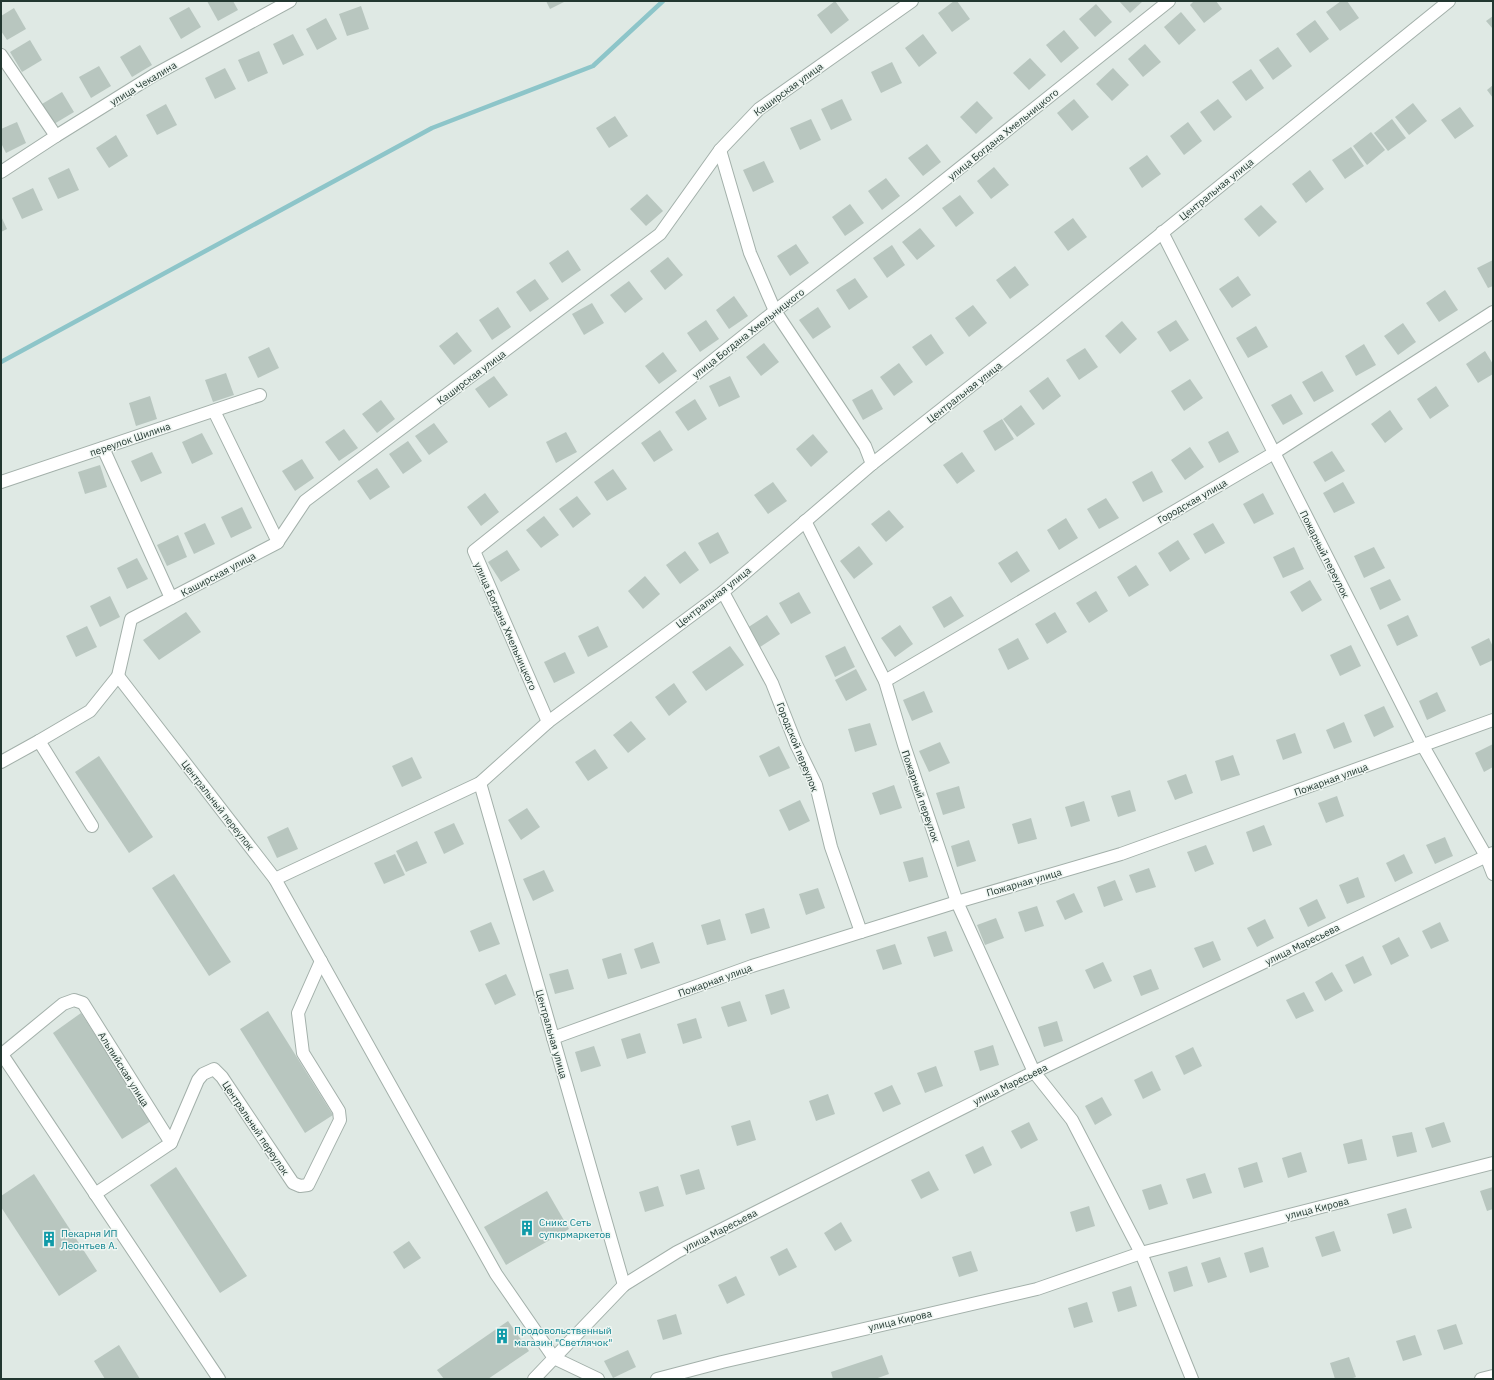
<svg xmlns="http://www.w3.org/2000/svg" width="1494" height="1380" viewBox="0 0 1494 1380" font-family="'IBM Plex Sans',sans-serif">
<rect width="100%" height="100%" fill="#dfe9e4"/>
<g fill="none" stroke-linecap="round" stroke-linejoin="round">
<!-- stream -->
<path stroke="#8dc5c9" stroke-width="4.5" d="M1,362L432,128L593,66L663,1"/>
</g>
<!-- building -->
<g fill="#b8c6bf">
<path d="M207,1H233L238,10L218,21Z"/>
<path d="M546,1H566L550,9Z"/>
<path d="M835,1L849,20L831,34L817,15Z"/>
<path d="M954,1H957L970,19L952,32L938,13Z"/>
<path d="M1119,1H1143L1130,13Z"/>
<path d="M1194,1H1216L1222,9L1204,23L1190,5Z"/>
<path d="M1341,1H1347L1359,18L1340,31L1326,12Z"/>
<path d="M1096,4L1112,22L1095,37L1079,19Z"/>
<path d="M361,6L369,29L347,36L339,14Z"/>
<path d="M189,7L201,27L181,39L169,18Z"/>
<path d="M14,8L26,29L7,40L1,31V16Z"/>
<path d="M1181,12L1196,30L1179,45L1164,27Z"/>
<path d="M1493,16V29L1486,21Z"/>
<path d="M326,18L337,39L317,50L306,29Z"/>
<path d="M1315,20L1329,39L1310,53L1296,34Z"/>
<path d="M1064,30L1079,48L1061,63L1046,45Z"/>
<path d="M293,34L304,55L283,65L273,44Z"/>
<path d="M923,34L937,53L919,67L905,48Z"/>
<path d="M30,40L42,60L22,72L10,52Z"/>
<path d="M1145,44L1161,62L1143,77L1128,59Z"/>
<path d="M140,45L152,65L132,77L120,57Z"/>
<path d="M1278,47L1292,66L1273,80L1259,60Z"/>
<path d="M259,51L268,73L248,82L238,60Z"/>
<path d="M1030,58L1046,75L1029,90L1013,73Z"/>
<path d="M892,62L902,83L881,93L871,72Z"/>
<path d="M99,66L111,86L91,98L79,77Z"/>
<path d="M225,68L236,89L215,99L205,78Z"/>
<path d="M1113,68L1129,85L1112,101L1096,84Z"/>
<path d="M1251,69L1264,88L1246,101L1232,82Z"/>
<path d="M1493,85V98L1487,90Z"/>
<path d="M62,92L74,112L54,124L42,104Z"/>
<path d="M842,99L852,120L831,130L821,109Z"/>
<path d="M1074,99L1089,117L1072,131L1057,113Z"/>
<path d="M1218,99L1232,117L1214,131L1200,112Z"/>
<path d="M977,101L993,118L976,134L960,117Z"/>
<path d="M1413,103L1427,121L1409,135L1395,117Z"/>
<path d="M166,104L177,125L157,135L146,115Z"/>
<path d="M1460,107L1474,126L1455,139L1441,120Z"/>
<path d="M615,116L628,136L609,148L596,128Z"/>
<path d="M811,119L821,140L800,150L790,128Z"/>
<path d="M1392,119L1406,138L1388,151L1374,133Z"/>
<path d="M17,122L26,143L6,153L1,143V129Z"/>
<path d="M1188,122L1202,141L1184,155L1170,136Z"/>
<path d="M1371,132L1385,150L1367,165L1353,146Z"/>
<path d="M116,135L128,156L109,168L96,148Z"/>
<path d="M927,144L941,162L923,176L908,158Z"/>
<path d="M1351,147L1364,166L1345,179L1332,160Z"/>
<path d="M1147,155L1161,174L1142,188L1129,168Z"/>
<path d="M764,161L774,182L753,192L743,170Z"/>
<path d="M994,167L1009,185L991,199L977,181Z"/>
<path d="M69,168L79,190L58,199L48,178Z"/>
<path d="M1310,170L1324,189L1306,203L1292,184Z"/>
<path d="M886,178L900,196L882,210L868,191Z"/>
<path d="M33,188L43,210L22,219L12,198Z"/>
<path d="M647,194L663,211L646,226L630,209Z"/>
<path d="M960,195L974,213L956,227L942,208Z"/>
<path d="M850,204L864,223L845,236L832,217Z"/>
<path d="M1261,205L1277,222L1259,237L1244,219Z"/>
<path d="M1,216L7,229L1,232Z"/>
<path d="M1073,218L1087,237L1068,251L1054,232Z"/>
<path d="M920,228L935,246L917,260L902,242Z"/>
<path d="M796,244L809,263L790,276L777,256Z"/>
<path d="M892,245L905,265L887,278L873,258Z"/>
<path d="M568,250L581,270L562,283L549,263Z"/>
<path d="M668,257L683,275L665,290L650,271Z"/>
<path d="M1493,260V286L1488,288L1477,268Z"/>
<path d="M1015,266L1029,285L1010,299L996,280Z"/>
<path d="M1238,276L1251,295L1232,308L1219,289Z"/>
<path d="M855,278L868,297L849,310L836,290Z"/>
<path d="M535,279L549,299L530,312L516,292Z"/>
<path d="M629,281L643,299L625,313L610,295Z"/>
<path d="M1445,290L1458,310L1439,322L1426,303Z"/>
<path d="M734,296L748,316L729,329L716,310Z"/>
<path d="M592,303L604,323L584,335L572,314Z"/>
<path d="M973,305L987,323L969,337L955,318Z"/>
<path d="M498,307L511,327L492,340L479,320Z"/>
<path d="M818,307L831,327L813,339L799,320Z"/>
<path d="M706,320L719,339L700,352L687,333Z"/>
<path d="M1176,320L1189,340L1170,352L1157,332Z"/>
<path d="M1122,321L1137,339L1120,354L1105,336Z"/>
<path d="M1403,323L1416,342L1398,355L1384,336Z"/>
<path d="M1256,326L1268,347L1248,358L1236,338Z"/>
<path d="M457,332L472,351L454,365L439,346Z"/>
<path d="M931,334L944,353L926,366L912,347Z"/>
<path d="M764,343L779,362L761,376L746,357Z"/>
<path d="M1364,344L1376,365L1356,376L1345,356Z"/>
<path d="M269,347L279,368L258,378L248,357Z"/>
<path d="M1085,348L1098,367L1079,380L1066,360Z"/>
<path d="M1485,351L1493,364V374L1478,383L1466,364Z"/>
<path d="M663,352L677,371L659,384L645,366Z"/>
<path d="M899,363L913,382L894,396L880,377Z"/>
<path d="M1322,371L1334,391L1314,402L1302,382Z"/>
<path d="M226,373L234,395L213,402L205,380Z"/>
<path d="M494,376L508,395L489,408L475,389Z"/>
<path d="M730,376L740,397L719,407L709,386Z"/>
<path d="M1048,377L1061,396L1043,410L1029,391Z"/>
<path d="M1190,379L1203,398L1184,411L1171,391Z"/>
<path d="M1436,386L1449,406L1430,419L1417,399Z"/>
<path d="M872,389L883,409L863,420L852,400Z"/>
<path d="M1291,394L1303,414L1283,425L1271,405Z"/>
<path d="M150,396L157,419L136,426L129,403Z"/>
<path d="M695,399L707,419L688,431L675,412Z"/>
<path d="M381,400L395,419L377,433L362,414Z"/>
<path d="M1021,405L1035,424L1017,437L1003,419Z"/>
<path d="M1390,410L1403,429L1385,443L1371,424Z"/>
<path d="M1002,419L1014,439L995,451L983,431Z"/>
<path d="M434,423L448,442L429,455L415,436Z"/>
<path d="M344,429L358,448L339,461L325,442Z"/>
<path d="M660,430L673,450L654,462L641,443Z"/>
<path d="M1228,431L1239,452L1219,463L1208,442Z"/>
<path d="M566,432L577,452L556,463L546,442Z"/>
<path d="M202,433L213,454L192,464L182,442Z"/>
<path d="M813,434L828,452L811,467L796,449Z"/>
<path d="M408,441L422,461L403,474L389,454Z"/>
<path d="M1190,447L1204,467L1185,480L1171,460Z"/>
<path d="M1332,451L1345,471L1325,482L1313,462Z"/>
<path d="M152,452L162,473L141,482L131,461Z"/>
<path d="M962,452L975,471L957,484L943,465Z"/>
<path d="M302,459L314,478L295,491L282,471Z"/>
<path d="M100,465L107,487L85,494L78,472Z"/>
<path d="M377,468L390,487L370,500L357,481Z"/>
<path d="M613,469L627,489L607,501L594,482Z"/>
<path d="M1152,471L1163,492L1143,502L1132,482Z"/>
<path d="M773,482L787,501L768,514L754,495Z"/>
<path d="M1343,482L1355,503L1334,513L1323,493Z"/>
<path d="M485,493L499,512L481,526L467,507Z"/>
<path d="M1263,493L1274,514L1254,524L1243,504Z"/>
<path d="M577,496L591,514L573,528L559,509Z"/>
<path d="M1106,498L1119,518L1099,529L1087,509Z"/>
<path d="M242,507L252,528L231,538L221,517Z"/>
<path d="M889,510L904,527L886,542L871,524Z"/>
<path d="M544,516L559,535L541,548L526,530Z"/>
<path d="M1066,518L1078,538L1059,550L1047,530Z"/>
<path d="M205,523L215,544L194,554L184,533Z"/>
<path d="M1213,523L1225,543L1205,554L1193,534Z"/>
<path d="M718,532L729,553L710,564L698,543Z"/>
<path d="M178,535L187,557L167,566L157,545Z"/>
<path d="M1178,540L1190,559L1170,572L1158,553Z"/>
<path d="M859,546L873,564L854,579L840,561Z"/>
<path d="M1294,547L1304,569L1283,578L1273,557Z"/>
<path d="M1374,547L1385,568L1364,578L1354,556Z"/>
<path d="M507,550L520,570L501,582L488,562Z"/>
<path d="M685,551L699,570L680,584L666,565Z"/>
<path d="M1017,551L1030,571L1011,583L998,563Z"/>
<path d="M137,558L148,579L127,589L117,568Z"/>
<path d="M1136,565L1149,585L1129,597L1117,577Z"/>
<path d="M645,576L660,594L643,609L628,591Z"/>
<path d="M1390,579L1401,600L1380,610L1370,588Z"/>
<path d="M1310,580L1322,600L1302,612L1290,592Z"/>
<path d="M1096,591L1108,611L1089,623L1076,603Z"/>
<path d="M799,592L811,613L791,624L779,603Z"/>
<path d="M110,596L120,617L100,627L90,606Z"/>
<path d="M951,596L964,616L944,628L932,607Z"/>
<path d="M186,612L201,632L159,660L143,640Z"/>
<path d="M1055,612L1067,632L1047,644L1035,624Z"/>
<path d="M767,615L780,634L760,647L747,628Z"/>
<path d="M1408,615L1418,636L1397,646L1387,625Z"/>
<path d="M900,625L913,644L895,657L881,638Z"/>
<path d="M87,626L97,647L76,657L66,636Z"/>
<path d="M598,626L608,647L588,657L578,636Z"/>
<path d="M1018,638L1029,659L1008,670L998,649Z"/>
<path d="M1489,638L1493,647V660L1480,666L1471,647Z"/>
<path d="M1351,645L1361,666L1340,676L1330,655Z"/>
<path d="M730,646L744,665L706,691L692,672Z"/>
<path d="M845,646L855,667L835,677L825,656Z"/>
<path d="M565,652L575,673L554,683L544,662Z"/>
<path d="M856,669L867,690L846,701L835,680Z"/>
<path d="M674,683L687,702L669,716L655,697Z"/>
<path d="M924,691L933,712L912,721L903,700Z"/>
<path d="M1437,692L1446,711L1427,720L1419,701Z"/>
<path d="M1384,706L1394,727L1374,737L1364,715Z"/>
<path d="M631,721L646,739L628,753L613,735Z"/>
<path d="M1344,722L1352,742L1334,749L1326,730Z"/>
<path d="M870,723L877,745L855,752L848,729Z"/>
<path d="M1295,733L1302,753L1283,760L1276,740Z"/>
<path d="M940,742L950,763L929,772L919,751Z"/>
<path d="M1493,744V767L1484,772L1475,753Z"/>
<path d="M779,746L790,768L769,777L759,756Z"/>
<path d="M595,749L608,768L588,781L575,762Z"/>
<path d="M1233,755L1240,775L1221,781L1215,761Z"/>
<path d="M99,756L153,837L129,853L75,772Z"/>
<path d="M412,757L422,778L402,787L392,766Z"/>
<path d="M1186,774L1193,793L1175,800L1167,781Z"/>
<path d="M894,785L902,808L880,815L872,793Z"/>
<path d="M959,786L965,808L943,815L936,793Z"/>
<path d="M1130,790L1136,811L1118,817L1111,796Z"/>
<path d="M1337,796L1344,816L1326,823L1318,803Z"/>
<path d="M800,800L810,821L789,831L779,810Z"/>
<path d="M1084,801L1090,821L1071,827L1065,807Z"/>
<path d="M527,808L540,827L521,840L508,820Z"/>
<path d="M1031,818L1037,839L1018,844L1012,824Z"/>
<path d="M454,823L464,844L444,854L434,832Z"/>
<path d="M1264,825L1272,845L1253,852L1246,832Z"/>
<path d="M288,827L298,849L277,858L267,837Z"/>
<path d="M1445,837L1453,856L1435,864L1426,845Z"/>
<path d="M969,840L976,861L957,867L951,846Z"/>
<path d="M417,841L427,863L406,872L396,851Z"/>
<path d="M1206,845L1214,864L1195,872L1187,852Z"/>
<path d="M395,854L405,875L384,884L374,863Z"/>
<path d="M1404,854L1413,873L1395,882L1386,863Z"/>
<path d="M923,857L928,877L909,882L903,862Z"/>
<path d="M1149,868L1156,887L1136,893L1129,875Z"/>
<path d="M544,870L554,891L533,901L523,879Z"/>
<path d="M174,874L231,962L209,976L152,888Z"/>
<path d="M1358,877L1365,897L1347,904L1339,885Z"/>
<path d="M1115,880L1123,900L1104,907L1097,887Z"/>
<path d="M818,888L825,908L806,915L799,894Z"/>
<path d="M1074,893L1083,912L1065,920L1056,901Z"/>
<path d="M1317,899L1326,918L1308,927L1299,908Z"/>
<path d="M1037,906L1044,926L1025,932L1018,912Z"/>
<path d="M764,908L770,928L751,934L745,914Z"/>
<path d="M996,918L1004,938L985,945L977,925Z"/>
<path d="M720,919L726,940L707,945L701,925Z"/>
<path d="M1265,919L1274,938L1257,947L1247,928Z"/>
<path d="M491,922L500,944L479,952L470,931Z"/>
<path d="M1440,922L1449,941L1431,949L1422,931Z"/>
<path d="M946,931L953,951L934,957L927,937Z"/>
<path d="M1399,937L1409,956L1391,965L1382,946Z"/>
<path d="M1213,941L1221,960L1203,968L1194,948Z"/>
<path d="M653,942L660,963L641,969L634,949Z"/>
<path d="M895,944L902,964L883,970L876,950Z"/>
<path d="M621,953L627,974L608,979L602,959Z"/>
<path d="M1363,956L1372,975L1354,984L1345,965Z"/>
<path d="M1103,962L1112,981L1094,989L1085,970Z"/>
<path d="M568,969L574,989L555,994L549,974Z"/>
<path d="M1151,969L1159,989L1141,996L1133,976Z"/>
<path d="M1332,972L1343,991L1325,1001L1315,982Z"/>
<path d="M506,974L516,995L495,1005L485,984Z"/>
<path d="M784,989L790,1008L771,1015L765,995Z"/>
<path d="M1304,992L1314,1011L1296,1019L1286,1000Z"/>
<path d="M740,1001L747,1021L728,1027L721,1007Z"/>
<path d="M268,1011L333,1115L305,1133L240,1029Z"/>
<path d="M81,1013L151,1121L122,1139L53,1033Z"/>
<path d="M696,1018L702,1038L683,1044L677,1024Z"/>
<path d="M1057,1021L1063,1041L1044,1047L1038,1027Z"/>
<path d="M640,1033L646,1053L627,1059L621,1039Z"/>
<path d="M993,1045L999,1065L980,1071L974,1051Z"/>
<path d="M594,1046L601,1066L581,1072L575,1052Z"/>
<path d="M1193,1047L1202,1066L1184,1075L1175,1056Z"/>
<path d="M936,1066L943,1086L925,1093L917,1073Z"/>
<path d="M1152,1071L1161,1090L1143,1099L1134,1080Z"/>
<path d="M892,1085L901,1104L883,1112L874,1093Z"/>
<path d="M828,1094L835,1114L816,1121L809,1101Z"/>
<path d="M1102,1097L1112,1115L1095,1125L1085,1106Z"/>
<path d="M750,1120L756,1140L737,1146L731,1126Z"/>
<path d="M1029,1122L1038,1140L1021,1149L1011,1131Z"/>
<path d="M1444,1122L1451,1142L1432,1148L1425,1128Z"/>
<path d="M1412,1132L1417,1152L1397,1157L1392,1136Z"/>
<path d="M1362,1139L1367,1160L1348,1164L1343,1144Z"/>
<path d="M983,1146L992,1165L974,1174L965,1155Z"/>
<path d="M1301,1152L1307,1172L1288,1178L1282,1158Z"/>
<path d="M1257,1162L1263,1182L1244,1188L1238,1168Z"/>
<path d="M176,1167L247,1276L220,1293L150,1185Z"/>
<path d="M699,1169L705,1189L686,1195L680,1175Z"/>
<path d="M929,1171L939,1190L921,1199L911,1180Z"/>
<path d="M1205,1173L1212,1193L1193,1199L1186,1179Z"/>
<path d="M34,1174L97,1271L59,1296L1,1207V1196Z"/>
<path d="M1161,1184L1168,1204L1149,1210L1142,1190Z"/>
<path d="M658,1186L664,1206L645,1212L639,1192Z"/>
<path d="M1493,1187V1209L1487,1211L1480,1191Z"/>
<path d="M547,1191L569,1229L506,1265L484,1227Z"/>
<path d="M1089,1206L1095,1226L1076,1232L1070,1212Z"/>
<path d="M1406,1208L1412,1228L1393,1234L1387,1214Z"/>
<path d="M841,1222L852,1241L835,1251L824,1233Z"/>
<path d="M1334,1231L1341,1251L1322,1257L1315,1237Z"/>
<path d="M409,1241L421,1258L404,1269L393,1252Z"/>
<path d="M1263,1247L1269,1267L1250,1273L1244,1253Z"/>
<path d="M787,1248L797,1267L779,1276L770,1257Z"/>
<path d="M971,1251L978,1271L959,1277L952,1257Z"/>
<path d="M1220,1257L1227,1277L1208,1283L1201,1263Z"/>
<path d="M1187,1266L1193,1286L1174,1292L1168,1272Z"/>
<path d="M736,1276L745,1295L727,1304L718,1285Z"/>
<path d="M1131,1286L1137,1306L1118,1312L1112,1292Z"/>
<path d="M1087,1302L1093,1322L1074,1328L1068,1308Z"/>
<path d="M676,1314L682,1334L663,1340L657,1320Z"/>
<path d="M508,1321L529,1351L488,1379H444L437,1370Z"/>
<path d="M1456,1324L1463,1344L1444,1350L1437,1330Z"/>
<path d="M1415,1335L1422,1355L1403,1361L1396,1341Z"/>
<path d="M119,1345L140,1379H105L94,1361Z"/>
<path d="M628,1350L636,1367L613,1378L604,1361Z"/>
<path d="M882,1355L889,1374L875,1379H833L831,1372Z"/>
<path d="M1349,1357L1356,1377L1350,1379H1335L1330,1363Z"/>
</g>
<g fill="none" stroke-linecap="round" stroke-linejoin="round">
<defs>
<g id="minor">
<path d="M1,55L56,136"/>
<path d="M720,150L750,253L775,311L865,446L872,464"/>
<path d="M1,172L56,136L154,75L290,1"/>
<path d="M1162,232L1423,746L1486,856L1493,874"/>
<path d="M214,411L278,542"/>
<path d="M103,448L171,598"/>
<path d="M1,482L260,395"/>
<path d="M805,521L885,681L904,745L957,902L1034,1072L1072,1120L1141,1253L1192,1379"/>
<path d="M723,592L772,683L796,744L816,785L831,847L861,932"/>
<path d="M118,676L275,879L496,1274L554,1358L598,1379"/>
<path d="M885,681L1274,453L1493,312"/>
<path d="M548,722L474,551L775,311L911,207L1169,1"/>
<path d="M39,741L92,826"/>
<path d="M1,762L39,741L90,711L118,676L131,619L277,543L305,501L660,234L720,150L759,109L912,1"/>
<path d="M480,783L624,1285"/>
<path d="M275,879L480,783L548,722L723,592L872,464L1042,330L1449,1"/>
<path d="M553,1038L752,966L957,902L1121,854L1493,720"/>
<path d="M1,1053L219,1379"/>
<path d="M2,1054L63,1004L74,1000L83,1003L171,1143L95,1194"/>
<path d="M171,1143L198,1080L203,1074L214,1069L222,1077L293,1183L300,1186L308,1185L340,1120L339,1111L303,1053L298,1013L321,961"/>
<path d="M534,1379L624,1285L677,1252L1034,1072L1493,853"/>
<path d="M657,1379L722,1362L1037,1289L1141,1253L1493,1163"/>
<path d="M1481,1379L1493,1376"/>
</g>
</defs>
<!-- minor casing -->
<use href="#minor" stroke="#a3b0aa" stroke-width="14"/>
<!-- minor -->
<use href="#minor" stroke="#fff" stroke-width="12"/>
</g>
<!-- icons -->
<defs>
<symbol id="building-bare" viewBox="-9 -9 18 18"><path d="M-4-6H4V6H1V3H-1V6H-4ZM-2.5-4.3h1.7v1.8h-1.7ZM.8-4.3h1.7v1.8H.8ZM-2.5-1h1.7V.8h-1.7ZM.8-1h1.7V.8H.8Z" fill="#0f9aa8" stroke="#eff6f2" stroke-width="2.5" paint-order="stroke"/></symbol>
</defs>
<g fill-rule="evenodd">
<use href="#building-bare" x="516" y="1217" width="22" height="22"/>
<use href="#building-bare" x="38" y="1228" width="22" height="22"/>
<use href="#building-bare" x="491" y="1325" width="22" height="22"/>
</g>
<g text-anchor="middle" stroke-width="3" stroke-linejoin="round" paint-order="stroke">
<!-- street labels -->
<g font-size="10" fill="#223730" stroke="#eff6f2">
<text transform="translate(143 83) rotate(-31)" y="4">улица Чекалина</text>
<text transform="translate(788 89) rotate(-36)" y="4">Каширская улица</text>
<text transform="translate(1003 134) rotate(-39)" y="4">улица Богдана Хмельницкого</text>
<text transform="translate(1216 189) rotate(-39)" y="4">Центральная улица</text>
<text transform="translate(748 333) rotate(-38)" y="4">улица Богдана Хмельницкого</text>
<text transform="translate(471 377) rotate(-37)" y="4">Каширская улица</text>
<text transform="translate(964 392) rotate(-38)" y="4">Центральная улица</text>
<text transform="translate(130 439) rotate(-19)" y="4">переулок Шилина</text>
<text transform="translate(1192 501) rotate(-30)" y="4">Городская улица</text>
<text transform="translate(1325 554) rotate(63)" y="4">Пожарный переулок</text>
<text transform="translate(218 574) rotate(-28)" y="4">Каширская улица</text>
<text transform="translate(713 597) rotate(-38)" y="4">Центральная улица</text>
<text transform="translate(506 626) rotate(66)" y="4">улица Богдана Хмельницкого</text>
<text transform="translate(798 747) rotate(68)" y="4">Городской переулок</text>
<text transform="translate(1331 779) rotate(-20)" y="4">Пожарная улица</text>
<text transform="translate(921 796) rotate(71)" y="4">Пожарный переулок</text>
<text transform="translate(218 805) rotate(52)" y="4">Центральный переулок</text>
<text transform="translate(1024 882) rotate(-16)" y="4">Пожарная улица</text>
<text transform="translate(1302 944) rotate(-26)" y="4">улица Маресьева</text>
<text transform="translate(715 980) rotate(-20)" y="4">Пожарная улица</text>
<text transform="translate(552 1034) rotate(74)" y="4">Центральная улица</text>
<text transform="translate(124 1069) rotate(58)" y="4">Альпийская улица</text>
<text transform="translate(1010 1084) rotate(-26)" y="4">улица Маресьева</text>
<text transform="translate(256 1128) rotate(56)" y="4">Центральный переулок</text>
<text transform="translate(1317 1208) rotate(-14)" y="4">улица Кирова</text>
<text transform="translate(720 1230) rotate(-27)" y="4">улица Маресьева</text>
<text transform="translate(900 1320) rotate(-13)" y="4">улица Кирова</text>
</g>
<!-- culture labels -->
<g font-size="10" fill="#0d838f" stroke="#eff6f2" text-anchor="start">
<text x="539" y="1226">Сникс Сеть<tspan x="539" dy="12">супкрмаркетов</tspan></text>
<text x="61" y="1237">Пекарня ИП<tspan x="61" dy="12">Леонтьев А.</tspan></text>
<text x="514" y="1334">Продовольственный<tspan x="514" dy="12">магазин "Светлячок"</tspan></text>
</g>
</g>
<!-- border -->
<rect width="1494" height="1380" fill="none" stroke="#223730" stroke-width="4"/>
</svg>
